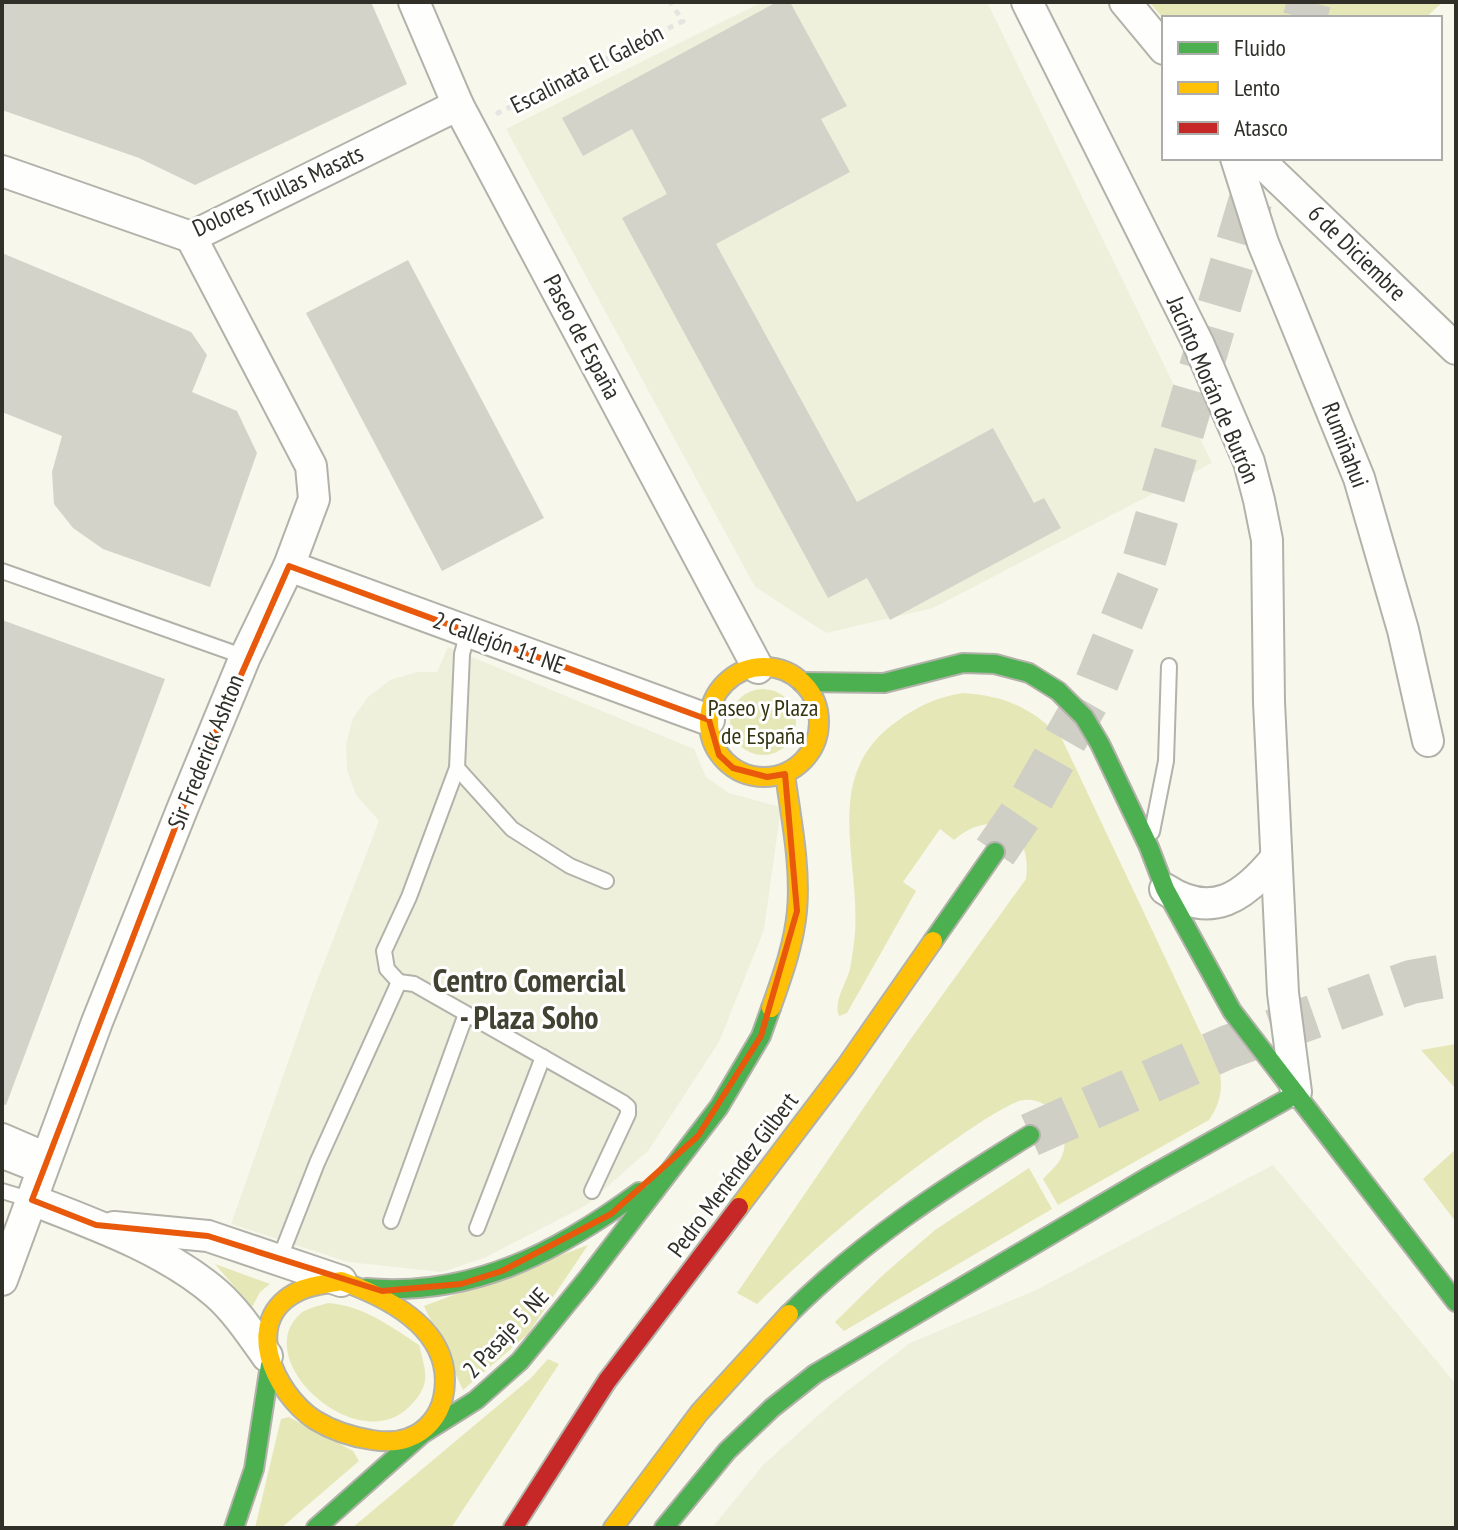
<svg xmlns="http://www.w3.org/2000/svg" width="1458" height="1530" viewBox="0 0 1458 1530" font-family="'PT Sans Narrow',sans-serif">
<rect width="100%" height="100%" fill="#f7f7ec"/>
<!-- built -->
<g fill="#eff0dc">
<path d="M762,2H987L1212,463L933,608L826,633L755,587L506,129Z"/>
<path d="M448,647L694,749L706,777L729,793L781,807L764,930L719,1042L648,1151L585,1206L484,1258L442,1272L348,1262L231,1224L313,991L379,821L356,795L347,770L346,744L353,718L368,697L390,680L417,672H437Z"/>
<path d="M1273,1165L1456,1384V1528H712L763,1465L834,1401L910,1343L1036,1290Z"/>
</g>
<!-- green -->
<g fill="#e5e7b6">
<path d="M1149,2H1443L1425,18L1164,19Z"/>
<circle cx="763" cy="722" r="33"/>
<path d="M963,693C1006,696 1032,708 1062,739L1220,1074C1223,1091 1219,1106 1209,1120L1058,1205L1043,1179C1048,1173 1056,1167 1060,1160C1077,1130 1045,1086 1012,1104C986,1117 963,1134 940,1150C875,1196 814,1248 757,1304L737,1293L910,1040L1026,879C1033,828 993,807 954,840L940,829L903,882L916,891L847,1013L839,1016C833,1002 846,984 850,969C852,958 854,944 855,933C860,856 821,776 896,722C918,706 937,697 963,693Z"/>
<path d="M1456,1044V1089L1421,1050Z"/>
<path d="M1456,1149V1222L1423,1179Z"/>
<path d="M1029,1168L1052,1209L844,1331L835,1322L883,1275L935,1230Z"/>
<path d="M588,1245L528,1334L463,1390L424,1306Z"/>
<path d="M215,1264L270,1284L260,1292L252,1307Z"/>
<path d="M328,1303C364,1306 390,1326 419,1345C426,1373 432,1384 409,1407C358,1458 249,1361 300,1314C306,1308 319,1306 328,1303Z"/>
<path d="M548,1359L559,1364L451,1528H352L531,1378Z"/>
<path d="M289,1417L353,1451L359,1461L281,1528H255L281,1419Z"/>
</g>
<!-- building -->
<g fill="#d3d3ca">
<path d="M2,2H371L407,84L195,185L139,158L2,110Z"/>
<path d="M777,2H790L847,106L821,119L850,172L716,244L857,502L993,428L1034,503L1044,498L1061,528L890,620L867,578L828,598L622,218L667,194L632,129L583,156L562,118Z"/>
<path d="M2,253L191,332L207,355L192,392L237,411L257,453L210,587L103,549L73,528L54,504L52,472L62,436L2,412Z"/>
<path d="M408,260L544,518L442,571L306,313Z"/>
<path d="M2,620L165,679L6,1105L2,1104Z"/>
</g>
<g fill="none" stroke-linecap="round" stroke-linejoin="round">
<!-- primary-tunnel -->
<g stroke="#cfcfc5" stroke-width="44" stroke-dasharray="44 22" stroke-linecap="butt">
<path d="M1305,18L1309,2"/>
<path d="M995,852L1032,798L1095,687L1139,578L1259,172"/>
<path d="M1030,1135L1228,1047L1411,982L1456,974"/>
</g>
<defs>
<g id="lane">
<path d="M2,571L245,657"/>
<path d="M457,768L512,829L570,866L606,881"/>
<path d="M1152,832L1166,761L1169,666"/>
<path d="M399,982L387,969L384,951L409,897L457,768L462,654L468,631"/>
<path d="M2,1161L40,1176"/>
<path d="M2,1191L32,1200"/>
<path d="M391,1221L466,1014"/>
<path d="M477,1228L543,1057"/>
<path d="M279,1260L317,1163L399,982L414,984L622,1102L628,1107V1114L592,1191"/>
</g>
<g id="street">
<path d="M414,2L458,105L758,668"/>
<path d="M1027,2L1198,343L1249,462L1259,500L1267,540L1269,702L1283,993L1296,1092"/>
<path d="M1125,2L1164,49"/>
<path d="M1236,158L1263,243L1359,478L1403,630L1428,741"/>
<path d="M1257,158L1456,349"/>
<path d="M2,171L191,237L458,105"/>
<path d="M289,566L709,720"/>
<path d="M1165,889C1212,920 1244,897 1276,858"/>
<path d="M2,1139L46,1158"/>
<path d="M32,1200C94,1224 167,1250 217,1294C237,1312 252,1335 267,1356"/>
<path d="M114,1227L208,1236L341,1281"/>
<path d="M2,1280L97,1022L183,807L245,657L289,566L314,499L311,466L191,237"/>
</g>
<g id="fast">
<path d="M801,682L884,683L963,663L995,664L1029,673L1058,691L1084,717L1100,744L1149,847L1165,889L1232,1011L1456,1302"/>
<path d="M933,941L995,852"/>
<path d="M366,1288C472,1297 556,1253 639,1192"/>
<path d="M789,1314C861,1242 944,1188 1030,1135"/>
<path d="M234,1528L254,1469L270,1365"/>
<path d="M316,1528L422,1434L476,1400L520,1361L587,1279L719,1107L761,1036L771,1008"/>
<path d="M664,1528L727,1451L772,1408L815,1374L1150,1176L1296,1094"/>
</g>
<g id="slow">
<circle cx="764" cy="722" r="55"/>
<path d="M771,1008C782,977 794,944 797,911C801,866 791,819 785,774"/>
<path d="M739,1207L846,1066L933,941"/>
<path d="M341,1281C392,1299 457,1333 443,1398C439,1416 426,1432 408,1438C397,1442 384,1442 372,1440C352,1437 333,1431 315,1420C274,1393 240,1319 299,1291C311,1285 328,1284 341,1281Z"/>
<path d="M613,1528L699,1413L789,1314"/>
</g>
<path id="jam" d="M513,1528L607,1381L739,1207"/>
</defs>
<!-- lane casing -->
<use href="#lane" stroke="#b2b2aa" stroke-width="18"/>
<!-- street casing -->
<use href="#street" stroke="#b2b2aa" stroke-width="34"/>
<!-- fast casing -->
<use href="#fast" stroke="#b2b2aa" stroke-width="22"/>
<!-- slow casing -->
<use href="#slow" stroke="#b2b2aa" stroke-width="22"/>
<!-- jam casing -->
<use href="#jam" stroke="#b2b2aa" stroke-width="22"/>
<!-- path -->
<path stroke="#e5e5e2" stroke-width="5" stroke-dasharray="6 6" stroke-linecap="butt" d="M496,114L683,21L670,2"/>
<!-- lane -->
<use href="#lane" stroke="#fefefc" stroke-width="14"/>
<!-- street -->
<use href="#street" stroke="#fefefc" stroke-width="30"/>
<!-- fast -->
<use href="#fast" stroke="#4caf50" stroke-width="18"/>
<!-- slow -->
<use href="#slow" stroke="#ffc107" stroke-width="18"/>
<!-- jam -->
<use href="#jam" stroke="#c62828" stroke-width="18"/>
</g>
<!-- marked area -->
<path fill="none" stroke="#e8590c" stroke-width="6" stroke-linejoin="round" d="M289,566L709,720L719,755L733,768L767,777L785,774L797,911L761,1036L698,1136L611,1214L502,1271L461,1284L382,1291L208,1236L96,1225L32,1200L183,807Z"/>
<g text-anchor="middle" stroke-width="6" stroke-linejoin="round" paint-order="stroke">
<!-- street labels -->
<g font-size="24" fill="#303029" stroke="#fff">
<text transform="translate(587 69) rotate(-27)" y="8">Escalinata El Galeón</text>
<text transform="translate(278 191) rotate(-25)" y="8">Dolores Trullas Masats</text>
<text transform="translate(1357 253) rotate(44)" y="8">6 de Diciembre</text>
<text transform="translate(582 337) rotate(62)" y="8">Paseo de España</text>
<text transform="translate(1213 390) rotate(67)" y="8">Jacinto Morán de Butrón</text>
<text transform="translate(1345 445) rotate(69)" y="8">Rumiñahui</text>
<text transform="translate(499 643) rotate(20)" y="8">2 Callejón 11 NE</text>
<text transform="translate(206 752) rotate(-68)" y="8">Sir Frederick Ashton</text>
<text transform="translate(733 1175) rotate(-53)" y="8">Pedro Menéndez Gilbert</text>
<text transform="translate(506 1333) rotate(-47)" y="8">2 Pasaje 5 NE</text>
</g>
<!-- park labels -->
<g font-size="24" fill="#33340f" stroke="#fff">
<text x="763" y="716">Paseo y Plaza<tspan x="763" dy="28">de España</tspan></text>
</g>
<!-- district labels -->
<g font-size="32" font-weight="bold" fill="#414232" stroke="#fff">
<text x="529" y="992">Centro Comercial<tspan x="529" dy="37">- Plaza Soho</tspan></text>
</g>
</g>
<!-- border -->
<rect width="1458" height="1530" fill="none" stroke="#303029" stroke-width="8"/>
<!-- legend -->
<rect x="1162" y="16" width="280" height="144" fill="#ffffff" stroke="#acaca9" stroke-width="2"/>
<rect x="1178" y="42" width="40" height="12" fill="#4caf50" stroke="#acaca9" stroke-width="2"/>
<text x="1234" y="56" font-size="24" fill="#303029">Fluido</text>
<rect x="1178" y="82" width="40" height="12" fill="#ffc107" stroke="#acaca9" stroke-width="2"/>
<text x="1234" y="96" font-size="24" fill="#303029">Lento</text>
<rect x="1178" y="122" width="40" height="12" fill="#c62828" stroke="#acaca9" stroke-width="2"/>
<text x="1234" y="136" font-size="24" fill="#303029">Atasco</text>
</svg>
